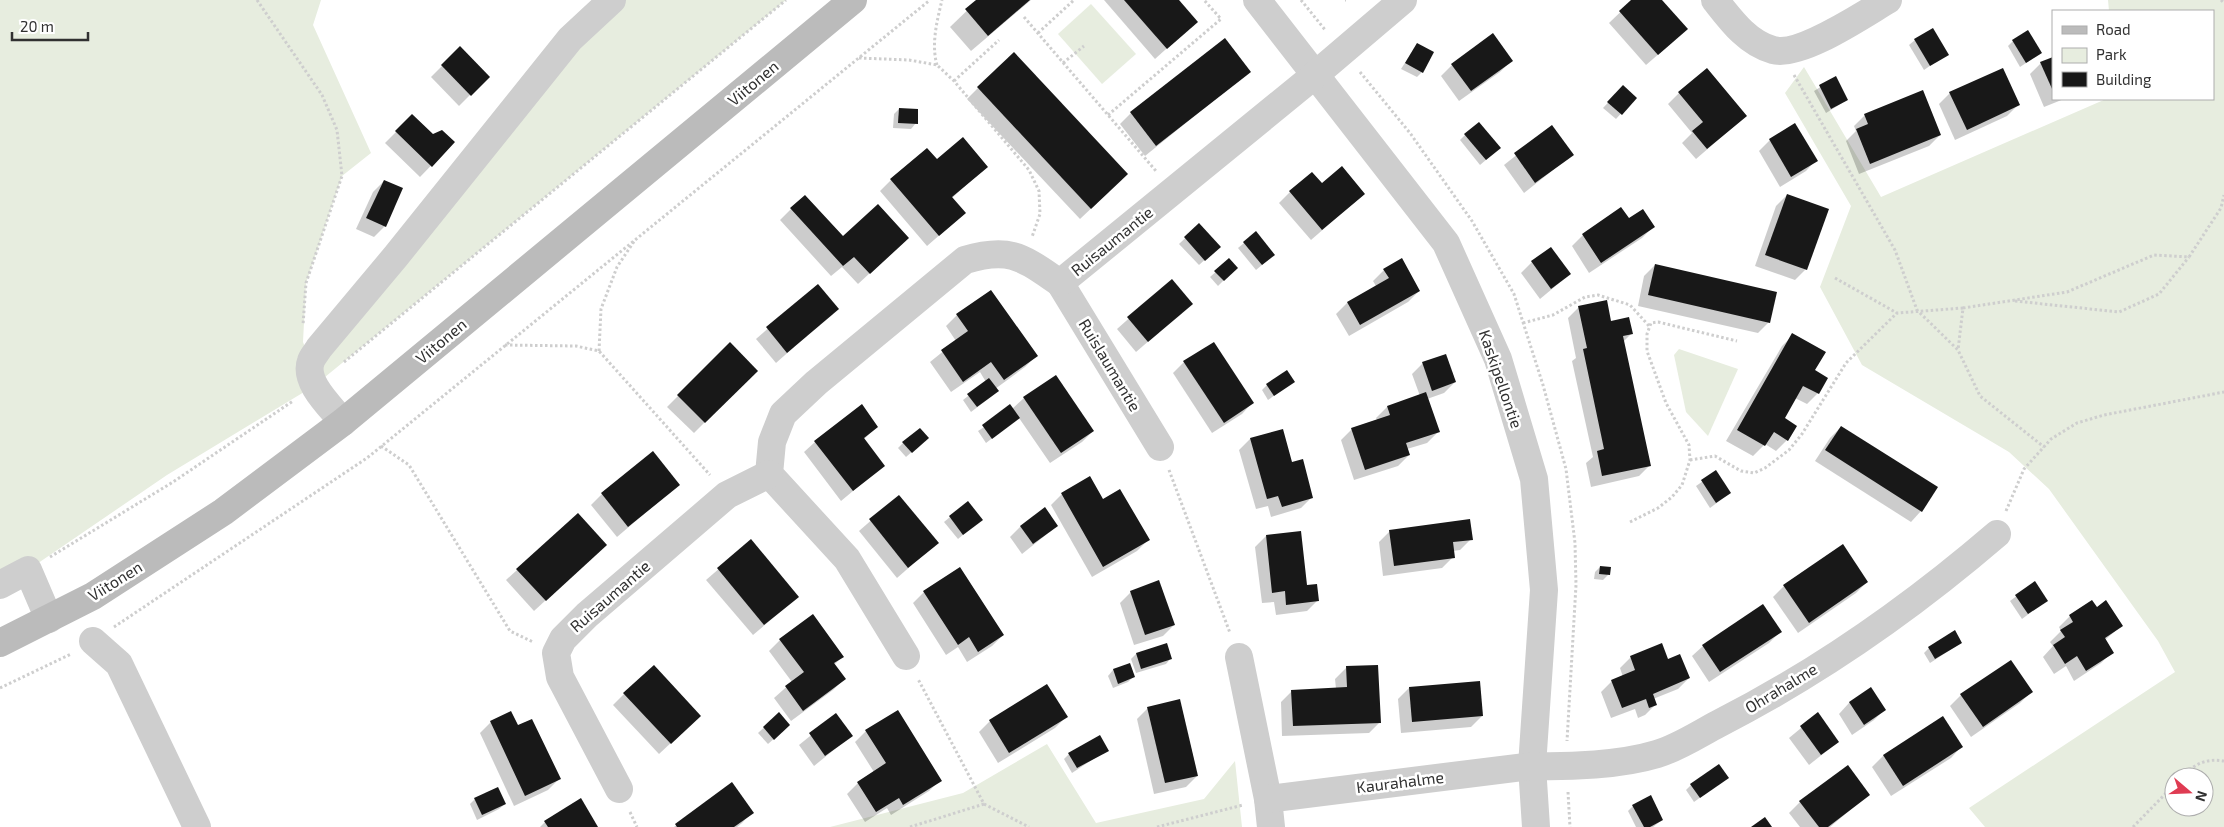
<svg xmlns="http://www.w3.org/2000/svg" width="2224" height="827" viewBox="0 0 2224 827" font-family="'Exo 2',sans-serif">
<rect width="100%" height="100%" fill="#fff"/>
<!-- green -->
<g fill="#e7eddf" fill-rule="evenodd">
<path d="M0,0H321L313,25L371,153L342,176L306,283L303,342L310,361L612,0H786L314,386L167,475L28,570L0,585Z"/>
<path d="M2108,0H2224V827H1985L1969,808L2175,672L2158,641L2049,489L2009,452L1862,365L1820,287L1851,206L1785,93L1804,67L1881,197L2106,99H2213V11H2109ZM2174,777H2204V807H2174Z"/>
<path d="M1091,4L1136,54L1102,84L1058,34Z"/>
<path d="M1679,349L1738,369L1708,436L1686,412L1674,355Z"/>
<path d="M1047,744L1096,823L1204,799L1235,761L1242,827H830L963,793Z"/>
</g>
<!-- shadow -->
<g fill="#0003">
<path d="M978,0H1031L971,51L950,27Z"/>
<path d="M1104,0H1177L1196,22L1155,59Z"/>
<path d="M1633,0H1660L1675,40L1646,65L1609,23Z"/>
<path d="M1915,40L1947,54L1924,70L1909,45Z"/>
<path d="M2013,41L2041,53L2020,67L2008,46Z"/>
<path d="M1417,44L1422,72L1417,77L1401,69Z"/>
<path d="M460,48L488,77L459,106L431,77Z"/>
<path d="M2053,58V99H2064L2044,107L2030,74L2041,63Z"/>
<path d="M1511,61L1500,72L1459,101L1441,76L1452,65Z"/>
<path d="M1249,72L1145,156L1120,124L1131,113Z"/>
<path d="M1835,78L1847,100L1826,113L1814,91Z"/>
<path d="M978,88L1116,185L1080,219L967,99Z"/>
<path d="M1618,92L1635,98L1616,119L1603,108Z"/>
<path d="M1679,93L1746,116L1696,159L1682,143L1692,133L1668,104Z"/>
<path d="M1950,93L2018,105L2007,116L1955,140L1939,104Z"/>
<path d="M899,109L916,123L911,129L893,128L894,114Z"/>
<path d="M1865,115L1940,135L1929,146L1859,174L1846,141L1856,131L1854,126Z"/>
<path d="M412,116L432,136L454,142L420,177L385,143Z"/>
<path d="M1795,125L1816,160L1806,171L1780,187L1759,151L1770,140Z"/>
<path d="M1552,127L1572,155L1524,193L1504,165Z"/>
<path d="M1465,135L1494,153L1480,165L1460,140Z"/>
<path d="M936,161L986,167L952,198L965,213L927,246L880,191L891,180Z"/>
<path d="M384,181L385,226L374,237L356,229L373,192Z"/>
<path d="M1290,192L1364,194L1311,240L1279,203Z"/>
<path d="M1787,195L1806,269L1795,280L1755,266L1776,206Z"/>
<path d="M791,209L843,238L896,249L858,284L842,267L831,276L780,220Z"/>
<path d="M1628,220L1653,227L1642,238L1589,273L1572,246L1583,235Z"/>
<path d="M1199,225L1219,247L1199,265L1179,244Z"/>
<path d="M1256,233L1268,260L1256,270L1238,248Z"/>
<path d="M1229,260L1236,268L1218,286L1210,277Z"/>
<path d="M1532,262L1570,274L1540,299L1521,273Z"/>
<path d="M1655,265L1769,322L1758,333L1638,306L1644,276Z"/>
<path d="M1384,270L1419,291L1408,302L1349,336L1336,314L1347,303L1376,286L1373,281Z"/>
<path d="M1171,281L1180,314L1136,352L1117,329Z"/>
<path d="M817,285L837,309L776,363L756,339Z"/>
<path d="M991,291L1036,356L1025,367L995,389L997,391L992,396L971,412L963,400L986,382L980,372L951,392L930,362L956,341L946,326L957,315Z"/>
<path d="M1579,307L1631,334L1623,342L1650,465L1639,476L1591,487L1586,463L1593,457L1572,361L1576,358L1568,318Z"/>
<path d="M1793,335L1813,371L1826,378L1818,393L1807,404L1795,398L1783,419L1787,440L1776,451L1765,444L1753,456L1726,441L1782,346Z"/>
<path d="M730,344L756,371L694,433L667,407Z"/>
<path d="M1184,362L1252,403L1242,414L1212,433L1173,373Z"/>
<path d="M1423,363L1455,382L1444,393L1427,399L1438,432L1427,443L1407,449L1409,455L1398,466L1354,480L1341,440L1352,429L1377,420L1376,418L1387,407L1420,396L1412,374Z"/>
<path d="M1294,382L1268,400L1262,390L1267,385Z"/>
<path d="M1024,398L1093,431L1082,442L1050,463L1019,418L986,443L978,431L1012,409Z"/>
<path d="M877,427L863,440L883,466L841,501L804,452L815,442Z"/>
<path d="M1841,427L1921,511L1911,522L1815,461L1830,438Z"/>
<path d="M1282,430L1291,464L1312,497L1301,508L1271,517L1268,506L1256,509L1239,450L1250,439Z"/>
<path d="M903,443H922L906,457L898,448Z"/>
<path d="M1716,472L1730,493L1710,508L1696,486Z"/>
<path d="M678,485L617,537L591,505L602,494Z"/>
<path d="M1062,494L1102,501L1148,540L1137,551L1092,577L1051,505Z"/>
<path d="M899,496L937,543L897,578L859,531Z"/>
<path d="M967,503L981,520L958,539L944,522Z"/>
<path d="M1021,526H1057L1022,554L1010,537Z"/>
<path d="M1390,531L1471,539L1460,550L1453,551V557L1442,568L1383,576L1379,542Z"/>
<path d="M1266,536L1318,600L1307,611L1276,615L1274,602L1262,603L1255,547Z"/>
<path d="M751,541L786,607L753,635L706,580Z"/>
<path d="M595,555L534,611L506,580L517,570Z"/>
<path d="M1600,567L1608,575L1603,580L1594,579L1595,572Z"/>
<path d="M1867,582L1856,593L1798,633L1773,597L1784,586Z"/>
<path d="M2034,583L2046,601L2022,619L2010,601Z"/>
<path d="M924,592L1003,635L992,646L967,662L958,647L946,655L913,603Z"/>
<path d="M1131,592L1174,625L1163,636L1134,645L1120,603Z"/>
<path d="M2092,602L2096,608L2121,626L2105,640L2112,652L2101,663L2074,681L2066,666L2054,674L2043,657L2053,646L2050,642L2061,631L2059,627L2070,616Z"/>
<path d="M1780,632L1769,643L1709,682L1692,656L1703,646Z"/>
<path d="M780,640L842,657L834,665L844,679L833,690L791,721L774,698L792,682L769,651Z"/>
<path d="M1961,643L1930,663L1924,653L1929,648Z"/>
<path d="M1166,644L1171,658L1166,664L1136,673L1131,659L1136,654Z"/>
<path d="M1631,657L1667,660L1689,678L1678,689L1653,699L1656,704L1645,715L1638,718L1635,709L1611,718L1601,692L1612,681L1623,677L1620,668Z"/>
<path d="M1129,664L1133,677L1128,682L1113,688L1108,676L1113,670Z"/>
<path d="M1346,668L1380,722L1369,733L1282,736L1281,702L1292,691L1336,689L1335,679Z"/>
<path d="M1409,688L1482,716L1471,727L1401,733L1398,699Z"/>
<path d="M1871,689L1885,709L1874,720L1852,735L1839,714L1849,703Z"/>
<path d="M2031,692L2020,703L1971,737L1950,706L1961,695Z"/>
<path d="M624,694L688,727L659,754L613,705Z"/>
<path d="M1148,708L1197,776L1186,787L1154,794L1137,719Z"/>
<path d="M779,714L784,730L768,744L758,733Z"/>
<path d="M1818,714L1838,742L1809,765L1789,738Z"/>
<path d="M836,715L851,736L814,766L799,745Z"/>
<path d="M1066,717L1055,728L998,763L979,732L990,721Z"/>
<path d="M1943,718L1961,747L1951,758L1891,796L1872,767L1883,756Z"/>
<path d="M491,722L517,727L559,779L548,790L514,806L480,733Z"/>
<path d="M866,731L940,780L929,791L891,815L887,808L865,822L847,794L858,783L874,772L855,742Z"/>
<path d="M1107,750L1072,773L1064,759L1069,754Z"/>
<path d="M1727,778L1694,802L1686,790L1691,785Z"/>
<path d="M732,784L752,812L742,823L737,827H674Z"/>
<path d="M1868,795L1830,827H1800L1789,813L1800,802Z"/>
<path d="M475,799L505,804L499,809L477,820L470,804Z"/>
<path d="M1633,806L1662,820L1653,827H1636L1628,811Z"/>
<path d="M545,822L597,827H540Z"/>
</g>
<!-- building -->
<g fill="#181818">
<path d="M976,0H1030L988,36L965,9Z"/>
<path d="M1124,0H1179L1198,22L1167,49Z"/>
<path d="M1631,0H1662L1688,29L1658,55L1619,11Z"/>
<path d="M1933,28L1949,55L1930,66L1914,39Z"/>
<path d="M2028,30L2042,53L2026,63L2012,40Z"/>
<path d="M1493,33L1513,61L1471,91L1451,64Z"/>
<path d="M1225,38L1251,72L1156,146L1130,112Z"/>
<path d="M1417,43L1434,52L1423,73L1405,63Z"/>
<path d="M460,46L490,77L471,96L441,65Z"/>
<path d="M1014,52L1128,174L1091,209L977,87Z"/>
<path d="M2053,57V91L2040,62Z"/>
<path d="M1707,68L1747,116L1707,149L1692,131L1703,122L1678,92Z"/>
<path d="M2003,68L2020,105L1967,130L1949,92Z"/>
<path d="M1836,76L1848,100L1831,109L1819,85Z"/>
<path d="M1623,85L1637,98L1622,115L1607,102Z"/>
<path d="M1923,90L1941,135L1870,164L1856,129L1868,124L1864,114Z"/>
<path d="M899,108L918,109V124L898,123Z"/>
<path d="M412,114L433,134L442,130L455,142L432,167L395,131Z"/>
<path d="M1479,122L1501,148L1486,160L1464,134Z"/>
<path d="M1795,123L1818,161L1791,177L1769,139Z"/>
<path d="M1552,125L1574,155L1535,183L1514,153Z"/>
<path d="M963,137L988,167L952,197L966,213L939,236L890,179L927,148L937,159Z"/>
<path d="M1342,166L1365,194L1322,230L1289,191L1312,172L1322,183Z"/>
<path d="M384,180L403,188L386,227L366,218Z"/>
<path d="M1787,194L1829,209L1807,270L1765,255Z"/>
<path d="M805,195L843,236L878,204L909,238L870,274L854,257L843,266L790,208Z"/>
<path d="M1621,207L1629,218L1643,209L1655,227L1601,263L1582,234Z"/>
<path d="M1199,223L1221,247L1205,261L1184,237Z"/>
<path d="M1256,231L1275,255L1262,265L1243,242Z"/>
<path d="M1551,247L1571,274L1551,289L1531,261Z"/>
<path d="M1229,258L1238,268L1224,281L1214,271Z"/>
<path d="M1402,258L1420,291L1360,325L1347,302L1389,278L1383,269Z"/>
<path d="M1655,264L1777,292L1770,323L1648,295Z"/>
<path d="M1172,279L1193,304L1148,342L1127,317Z"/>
<path d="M818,284L839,309L787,353L766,327Z"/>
<path d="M991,290L1038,356L1004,380L991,362L963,382L941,350L968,331L956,314Z"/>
<path d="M1607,300L1611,321L1629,317L1633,334L1623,336L1651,466L1602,476L1597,451L1604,449L1583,349L1587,348L1578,306Z"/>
<path d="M1792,333L1826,352L1815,370L1828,378L1819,394L1803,386L1785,418L1797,426L1788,441L1774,432L1765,446L1737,430Z"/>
<path d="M730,342L758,371L705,423L677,395Z"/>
<path d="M1214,342L1254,403L1224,423L1183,361Z"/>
<path d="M1446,354L1456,382L1432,391L1422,362Z"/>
<path d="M1287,370L1295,382L1274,396L1266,384Z"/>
<path d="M1056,375L1094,431L1061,453L1023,397Z"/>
<path d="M989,378L999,391L977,407L967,394Z"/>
<path d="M1426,392L1440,432L1406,443L1410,455L1365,470L1351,428L1390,415L1387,406Z"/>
<path d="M862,404L878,427L864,438L885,466L853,491L814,441Z"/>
<path d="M1010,404L1020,418L992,439L982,425Z"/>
<path d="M1841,426L1938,487L1922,512L1825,450Z"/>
<path d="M920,428L929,438L912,453L902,442Z"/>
<path d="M1283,429L1292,462L1303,459L1313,498L1282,507L1278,496L1267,499L1250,438Z"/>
<path d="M653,451L680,485L628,527L601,493Z"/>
<path d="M1716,470L1731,493L1716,503L1701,480Z"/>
<path d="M1090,476L1103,499L1120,489L1150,540L1103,567L1061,493Z"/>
<path d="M899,495L939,543L908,568L869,519Z"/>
<path d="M968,501L983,520L963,535L949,516Z"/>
<path d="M1045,507L1058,526L1033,544L1020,526Z"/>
<path d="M578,513L607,545L546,601L516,569Z"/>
<path d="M1470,519L1473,540L1453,542L1455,558L1394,566L1389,530Z"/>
<path d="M1301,531L1307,585L1317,584L1319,601L1286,605L1285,591L1272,593L1266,535Z"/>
<path d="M751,539L799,597L764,625L717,568Z"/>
<path d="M1843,544L1868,582L1809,623L1783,585Z"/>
<path d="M1600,566L1611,567L1610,575L1599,574Z"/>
<path d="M960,567L1004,635L978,652L969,637L958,645L923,591Z"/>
<path d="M1159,580L1175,625L1145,635L1130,591Z"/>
<path d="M2035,581L2048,601L2028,614L2015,595Z"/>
<path d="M2092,600L2097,607L2106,600L2123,626L2105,638L2114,653L2086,671L2077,656L2065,664L2053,645L2065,637L2060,630L2073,622L2069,615Z"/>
<path d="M1763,604L1782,632L1720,672L1702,645Z"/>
<path d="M813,614L844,657L834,663L846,679L803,711L785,686L804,672L779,639Z"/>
<path d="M1955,630L1962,643L1935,659L1928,647Z"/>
<path d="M1167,643L1172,659L1141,669L1136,653Z"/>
<path d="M1662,643L1668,659L1680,654L1690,678L1653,694L1657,705L1649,708L1646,699L1622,708L1611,680L1635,670L1630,656Z"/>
<path d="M2011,660L2033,692L1983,727L1960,694Z"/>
<path d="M1130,663L1135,677L1118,684L1113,669Z"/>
<path d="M654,665L701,716L671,744L623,693Z"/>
<path d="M1378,665L1381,723L1293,726L1291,690L1347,687L1346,666Z"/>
<path d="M1480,681L1483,716L1412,722L1409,687Z"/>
<path d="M1047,684L1068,717L1009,753L989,720Z"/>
<path d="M1871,687L1886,710L1864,725L1849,702Z"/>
<path d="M1180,699L1198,776L1165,783L1147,707Z"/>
<path d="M898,710L942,781L903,805L899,798L876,812L857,782L886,763L865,730Z"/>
<path d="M511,711L518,725L532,719L561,779L525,796L490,721Z"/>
<path d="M779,712L790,725L774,740L763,727Z"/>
<path d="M1818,712L1839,742L1821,755L1800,726Z"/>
<path d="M836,713L853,736L825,756L809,733Z"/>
<path d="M1943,716L1963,747L1903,786L1883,755Z"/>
<path d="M1100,735L1109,751L1077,768L1068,753Z"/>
<path d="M1719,764L1729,778L1700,798L1690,784Z"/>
<path d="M1848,765L1870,795L1828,827H1819L1799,801Z"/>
<path d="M732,782L754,813L734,827H677L675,824Z"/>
<path d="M498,787L506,804L482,815L474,798Z"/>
<path d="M1651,795L1663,820L1650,827H1644L1632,805Z"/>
<path d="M581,798L598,827H548L544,821Z"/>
<path d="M1765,817L1772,827H1751Z"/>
</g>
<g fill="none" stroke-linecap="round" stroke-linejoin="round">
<!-- path -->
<g stroke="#cecece" stroke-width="3" stroke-dasharray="2.5 2.5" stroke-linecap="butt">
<path d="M257,0L322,95L337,130L342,176L306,283L303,325"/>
<path d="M1301,0L1326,31"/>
<path d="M1345,0H1346"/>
<path d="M2221,0L2224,3"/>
<path d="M1024,17L1156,171"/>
<path d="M1038,33L1074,0"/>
<path d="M859,58L909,60L937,65L954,81L1029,170L1039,191L1040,214L1032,237"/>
<path d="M1063,63L1084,46"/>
<path d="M937,65C931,44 937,21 942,0"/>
<path d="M1360,72L1410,133L1472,221L1514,294L1543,385L1566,469L1575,543L1576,585L1567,741"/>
<path d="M1794,75L1895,250L1917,310L1958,350L1980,396L2044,447"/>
<path d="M954,81L999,40"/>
<path d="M1108,115L1221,19L1204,0"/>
<path d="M1835,278L1897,313L1963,308L1958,350"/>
<path d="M2015,301L2119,312L2159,294L2189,257"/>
<path d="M1963,308L2067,292L2154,255L2189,257L2221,208L2224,195"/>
<path d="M1523,323L1553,315L1585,297L1598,295L1630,305L1650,327"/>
<path d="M505,345L576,346L599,351L710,475"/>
<path d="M599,351L601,309L617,267L635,240"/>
<path d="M344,362L786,0"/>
<path d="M381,446L409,465L510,631L533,642"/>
<path d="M1690,460L1715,456L1741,471L1754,473L1765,468L1789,450L1802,434L1846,363L1897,313"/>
<path d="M1169,470L1230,633"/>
<path d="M2006,511L2024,469L2051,439L2077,423L2104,415L2224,392"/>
<path d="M1630,522L1658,508L1672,497L1682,485L1690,460L1689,445L1666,403L1647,351V334L1651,323L1658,322L1737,341"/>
<path d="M50,557L173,482L293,401"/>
<path d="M114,627L367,458L930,0"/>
<path d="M0,688L71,654"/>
<path d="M2182,777C2194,764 2206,758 2224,761"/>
<path d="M1568,792L1570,827"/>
<path d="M984,804L1029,827"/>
<path d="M630,812L637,827"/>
<path d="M910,827L984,804L918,679"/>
<path d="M1157,827L1243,805"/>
<path d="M2133,827L2174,785"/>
</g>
<!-- minor -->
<g stroke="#cecece" stroke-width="28">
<path d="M1257,0L1446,243L1498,359L1534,479L1544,590L1532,766L1536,827"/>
<path d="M1715,0C1730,19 1747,43 1773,50C1800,58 1864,14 1888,0"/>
<path d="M1060,283L1160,447"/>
<path d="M343,422C331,407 303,382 311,361C312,357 317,352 319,348L396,256L570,39L612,0"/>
<path d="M0,585L28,570L49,619"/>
<path d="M93,641L119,664L197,827"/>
<path d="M906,656L847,559L769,474L772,442L783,414L816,383L965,260C1011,246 1023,258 1060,283L1315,75L1403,0"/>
<path d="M1239,657L1268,799L1271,827"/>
<path d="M619,789L560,677L556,653L563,639L587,615L727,495L769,474"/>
<path d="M1268,799L1532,766C1569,767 1621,765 1657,754C1678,748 1699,734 1718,724C1818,673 1912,607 1997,534"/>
</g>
<!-- secondary -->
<path stroke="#bbb" stroke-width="28" d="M0,643L93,596L223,512L343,422L853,0"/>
</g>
<g text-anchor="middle" stroke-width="5" stroke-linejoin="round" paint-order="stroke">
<!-- street labels -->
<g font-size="16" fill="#313131" stroke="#fff">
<text transform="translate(753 83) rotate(-40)" y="6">Viitonen</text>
<text transform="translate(1112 241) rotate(-39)" y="6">Ruisaumantie</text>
<text transform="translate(441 341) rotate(-40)" y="6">Viitonen</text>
<text transform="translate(1110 365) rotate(59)" y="6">Ruislaumantie</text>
<text transform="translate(1501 379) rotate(71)" y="6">Kaskipellontie</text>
<text transform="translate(115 581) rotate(-32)" y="6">Viitonen</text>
<text transform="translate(610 596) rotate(-41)" y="6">Ruisaumantie</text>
<text transform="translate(1781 688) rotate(-31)" y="6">Ohrahalme</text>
<text transform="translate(1400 782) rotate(-7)" y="6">Kaurahalme</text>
</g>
</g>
<!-- legend -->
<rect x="2052" y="10" width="162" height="90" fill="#ffffff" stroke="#adadad"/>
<rect x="2062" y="26" width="25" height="8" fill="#bbbbbb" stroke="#adadad"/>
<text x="2096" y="35" font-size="15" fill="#313131">Road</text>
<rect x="2062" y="48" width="25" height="15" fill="#e7eddf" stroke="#adadad"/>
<text x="2096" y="60" font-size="15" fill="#313131">Park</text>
<rect x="2062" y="72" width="25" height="15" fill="#181818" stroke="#adadad"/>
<text x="2096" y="85" font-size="15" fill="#313131">Building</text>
<!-- north arrow -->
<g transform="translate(2189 792) rotate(109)"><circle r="24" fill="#ffffff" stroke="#adadad"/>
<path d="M0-4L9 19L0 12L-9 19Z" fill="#df3b52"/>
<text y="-8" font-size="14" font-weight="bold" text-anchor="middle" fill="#313131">N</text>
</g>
<!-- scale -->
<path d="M12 32v8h76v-8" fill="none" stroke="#313131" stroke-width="2.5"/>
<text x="20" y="32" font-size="15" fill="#313131" stroke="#ffffff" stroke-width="4" paint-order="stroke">20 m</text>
</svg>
